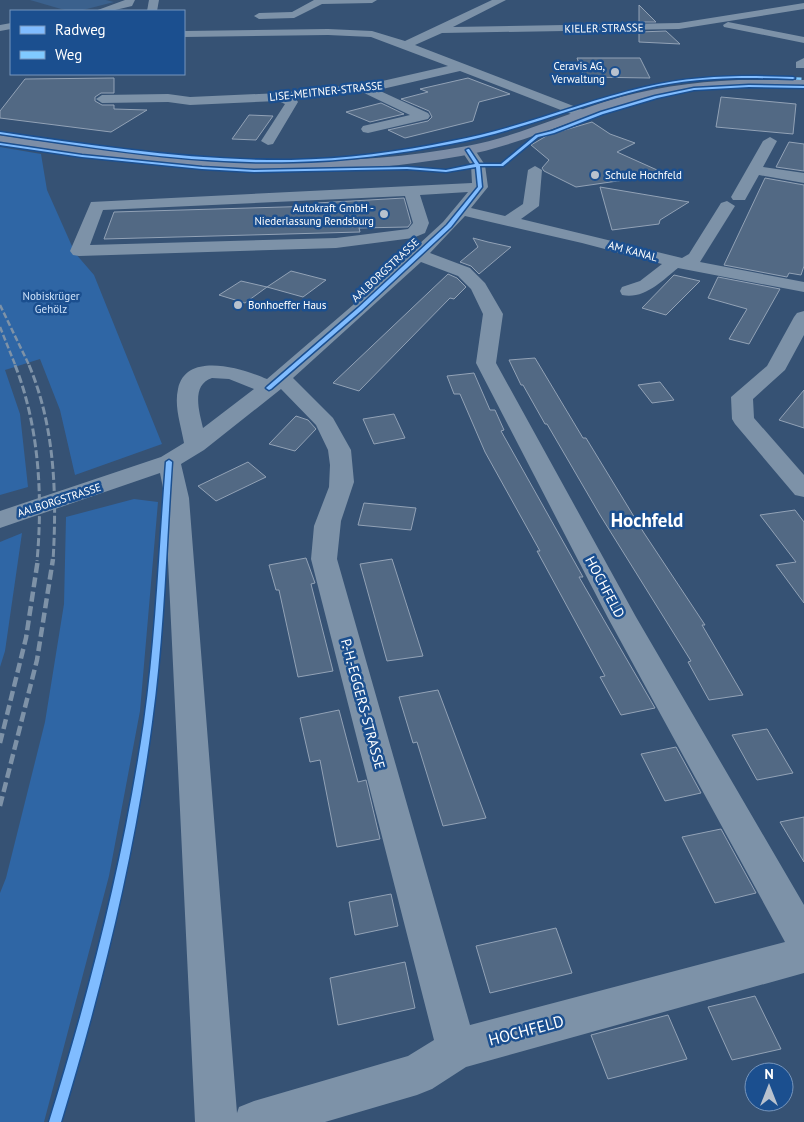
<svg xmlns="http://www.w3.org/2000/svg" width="804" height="1122" viewBox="0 0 804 1122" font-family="'PT Sans',sans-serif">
<rect width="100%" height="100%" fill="#365274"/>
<!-- green -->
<g fill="#2f66a5">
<path d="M0,147L41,154L47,190L75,253L94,275L162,444L75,475L60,410L40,359L5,370L20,414L28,487L0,495Z"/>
<path d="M134,499L158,502L140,711L109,876L44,1122H0V893L6,878L45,722L64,604L66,517Z"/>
<path d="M22,533L5,651L0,667V542Z"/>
</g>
<!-- water -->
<path fill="#3b618d" d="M30,0H106L114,2L79,11H68Z"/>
<!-- building -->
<g fill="#526984" stroke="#92a2b6">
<path d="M639,5L656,22H639Z"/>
<path d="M666,31L680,44L639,42V32Z"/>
<path d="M577,58H640L650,78L584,77Z"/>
<path d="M114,78V93H101L95,97V101L102,105H114V109L147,110L111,132L0,118V111L25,79Z"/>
<path d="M468,78L510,94L479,102L473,121L405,138L388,130L428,121L432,117L429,111L401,99L428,92L420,89Z"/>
<path d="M721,97L796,104L793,134L716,127Z"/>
<path d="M381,103L404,114L370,122L346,112Z"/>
<path d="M249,115L273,116L256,140L232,139Z"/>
<path d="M592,122L610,134L635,143L617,152L666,174L576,187L544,171L542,168L549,160L531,145L548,135Z"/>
<path d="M789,142L804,144V171L776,167Z"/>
<path d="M765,178L804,185V266L801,275L789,273L787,277L724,265Z"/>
<path d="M600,187L689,202L660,220L659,224L612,230Z"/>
<path d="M404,198L411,223L408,227L359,228L360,232L104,239L114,212L317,206V203Z"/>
<path d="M473,238L488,242L511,247L479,274L471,266L460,262L478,247Z"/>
<path d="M291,271L326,280L303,297L267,287Z"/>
<path d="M448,274L457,278L466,287L454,299L450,298L359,391L333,383Z"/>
<path d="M674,275L700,281L666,315L642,308Z"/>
<path d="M718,277L780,289L749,344L729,339L747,309L708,298Z"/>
<path d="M241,281L267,287L245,303L219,295Z"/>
<path d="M535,358L583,438H586L644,533L705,625H702L743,695L709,700L688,662L691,661L600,515L547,424H545L523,385H521L509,360Z"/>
<path d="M474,373L490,410H495L504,430L501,431L583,577H579L655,708L621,715L600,677L605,676L537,551H540L485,452L460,394H454L447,376Z"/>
<path d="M660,382L674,400L652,403L638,385Z"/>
<path d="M804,390V428L779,420Z"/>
<path d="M394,414L405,438L374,444L363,419Z"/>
<path d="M296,416L308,420L316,429L295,451L269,444Z"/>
<path d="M248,462L266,477L216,501L198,486Z"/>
<path d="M364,503L416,508L411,530L358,525Z"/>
<path d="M795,510L804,522V603L776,565L796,562L760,515Z"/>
<path d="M306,558L315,583L311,584L333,671L298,677L279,590H276L269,565Z"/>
<path d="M392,559L423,656L387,661L360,564Z"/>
<path d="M438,690L486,818L443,826L417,742L413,743L399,697Z"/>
<path d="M339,710L358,782L366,780L380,839L337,847L320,760L310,762L300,718Z"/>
<path d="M767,729L793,773L757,780L732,735Z"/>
<path d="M676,747L701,793L665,801L641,754Z"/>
<path d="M804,817V862L780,822Z"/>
<path d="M721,829L756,893L715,903L682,837Z"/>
<path d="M391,894L398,926L355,935L349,902Z"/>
<path d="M556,928L572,973L490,993L476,946Z"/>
<path d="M405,962L415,1008L338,1025L330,978Z"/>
<path d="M755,996L781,1049L732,1060L708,1007Z"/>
<path d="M668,1015L687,1059L608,1079L591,1035Z"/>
</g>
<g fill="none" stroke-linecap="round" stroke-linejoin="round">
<!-- minor -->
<g fill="#7d92a8" fill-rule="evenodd">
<path d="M125,0H135L132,6L111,11H95Z"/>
<path d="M149,0H159L157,11H147Z"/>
<path d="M314,0H377L372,3L322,4L294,18L259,19L254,16L259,13L292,12Z"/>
<path d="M492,0H506L453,27L679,23L804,3V9L679,29L442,33L415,45L589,112L591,115L584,119L460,71L378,90L428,113L430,116L428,119L368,133L363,132L361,129L363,126L410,115L362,92L296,99L298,102L273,144L268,145L261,141L285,104L278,101L190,105L168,102L102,103L96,99L102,95L168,94L190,97L280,93L378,82L448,66L371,37L328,35L184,37V31L328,29L372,31L405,41Z"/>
<path d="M728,22L804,37V43L724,27L723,25Z"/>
<path d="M11,23V29L0,31V25Z"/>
<path d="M804,58V68H796V62Z"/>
<path d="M770,137L777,141L763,167L804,173V183L759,175L745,200H733L731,197L763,141Z"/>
<path d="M468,146L473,147L485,165L488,187L471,208L505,216L523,204L528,170L535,166L542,170L539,206L521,219L682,258L689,254L721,203L727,201L735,206L700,262L804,282V292L678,268C663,280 644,300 622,295L620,291L622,287L640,281L662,264L582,243L465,216L430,253L470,268L485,283L503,314L496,363L636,617L804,905V973L466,1067L432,1089L417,1095L325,1122H195L165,498L160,473L0,528V511L161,457L184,443C181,425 174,407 178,389C186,350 244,369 267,379L353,305L443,222L468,192L420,195L429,223L425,233L413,238L336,248L79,256L73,255L70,251L91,202L472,183L471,165L461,150ZM405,196L413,223L408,229L336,238L90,245L103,210ZM421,262L458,276L471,289L483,314L476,363L608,618L785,942L470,1025L337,559L341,521L354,482L351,450L333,418L293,378ZM212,378L229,379L254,389L203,428C199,411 191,385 212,378ZM281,389L316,425L328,450L330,465L329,487L314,526L311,559L434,1040L408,1056L254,1101L239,1107L237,1113L189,498L181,464L204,450Z"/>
<path d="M804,311V335L785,370L753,399L754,418L804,475V497L795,495L735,424L732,419L731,397L767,366L794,317L797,313Z"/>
</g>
<!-- major -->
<path fill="#7d8ea7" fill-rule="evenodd" d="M738,80H804V88C747,86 688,86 633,102C575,118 521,145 461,156C308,184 152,167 0,143V135C154,158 312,175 467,146C514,137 558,117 604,102C648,88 692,82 738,80Z"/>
<!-- rail-far2 -->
<g stroke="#7e92a7" stroke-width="2.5" stroke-dasharray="6 2.5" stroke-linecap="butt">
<path d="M0,305L30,367"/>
<path d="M0,327L16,367"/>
</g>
<!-- rail-far1 -->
<g stroke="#7e92a7" stroke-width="3" stroke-dasharray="8 3" stroke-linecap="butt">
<path d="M15,365C39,426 43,496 37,561"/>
<path d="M29,365C55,427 57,495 53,561"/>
</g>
<!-- rail -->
<g stroke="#7e92a7" stroke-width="4.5" stroke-dasharray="10 4.5" stroke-linecap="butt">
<path d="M0,743L26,638L38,559"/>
<path d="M0,806L37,660L53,559"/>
</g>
<!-- quiet -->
<path stroke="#80caff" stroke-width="2.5" stroke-dasharray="5.5 2.5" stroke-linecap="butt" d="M788,78L804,79"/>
<defs>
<g id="cycleway">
<path d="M756,76L793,77L795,78L793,79C743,77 693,77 644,89C579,105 516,132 450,144C398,154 346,161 293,162C195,165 97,148 0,134V132C96,146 194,161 291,160C345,159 399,152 452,141C518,129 580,102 645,87C682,78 718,76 756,76Z"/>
<path d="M749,85L804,86V88L749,87L694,90L657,98L603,114L554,133L538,137L503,166H480L482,187L451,227L362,310L271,389L269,390L266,388L267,387L358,308L447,225L478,187L476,167L446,172L407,169L254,172L202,169L82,157L0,145V143L82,155L202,167L254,170L407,167L446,170L475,164L466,150L468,149H469L479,164H501L536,135L552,131L601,112L655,96L694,88Z"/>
<path d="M169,460L172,462C166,549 164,635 152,722C134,858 101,991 61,1122H49C90,991 124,858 144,722C156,636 159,549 166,462Z"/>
</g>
</defs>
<!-- cycleway casing -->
<use href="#cycleway" stroke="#1b4f8f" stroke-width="3"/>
<!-- cycleway -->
<use href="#cycleway" fill="#80bcff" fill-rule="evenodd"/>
</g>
<!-- markers -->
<g fill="#b9c2ce" stroke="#1b4f8f" stroke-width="2">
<circle cx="615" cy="72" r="5"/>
<circle cx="595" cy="175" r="5"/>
<circle cx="384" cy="214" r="5"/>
<circle cx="238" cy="305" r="5"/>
</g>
<g text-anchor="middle" stroke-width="5" stroke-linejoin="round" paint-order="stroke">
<!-- far-street labels -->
<g font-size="11" fill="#fff" stroke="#1b4f8f">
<text transform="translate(604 28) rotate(-1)" y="4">KIELER STRASSE</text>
<text transform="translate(326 91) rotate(-6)" y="4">LISE-MEITNER-STRASSE</text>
<text transform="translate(633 251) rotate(15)" y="4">AM KANAL</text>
<text transform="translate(385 270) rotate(-43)" y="4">AALBORGSTRASSE</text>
<text transform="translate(59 500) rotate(-18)" y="4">AALBORGSTRASSE</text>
</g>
<!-- far-poi labels -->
<g font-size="11" fill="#fff" stroke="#1b4f8f" text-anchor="end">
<text x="605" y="70">Ceravis AG,<tspan x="605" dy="13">Verwaltung</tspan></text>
<text x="605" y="179" text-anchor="start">Schule Hochfeld</text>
<text x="374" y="212">Autokraft GmbH -<tspan x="374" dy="13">Niederlassung Rendsburg</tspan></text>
<text x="248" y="309" text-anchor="start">Bonhoeffer Haus</text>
</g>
<!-- far-park labels -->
<g font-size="11" fill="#cfe3fa" stroke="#1b4f8f">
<text x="51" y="300">Nobiskrüger<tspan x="51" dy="13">Gehölz</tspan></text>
</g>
<!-- street labels -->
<g font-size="14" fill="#fff" stroke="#1b4f8f">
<text transform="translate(605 587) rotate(62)" y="5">HOCHFELD</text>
<text transform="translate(363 704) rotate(75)" y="5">P.-H.-EGGERS-STRASSE</text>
</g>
<!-- near-street labels -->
<g font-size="16" fill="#fff" stroke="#1b4f8f">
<text transform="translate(526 1030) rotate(-15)" y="6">HOCHFELD</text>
</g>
<!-- district labels -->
<g font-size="19" font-weight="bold" fill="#fff" stroke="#1b4f8f">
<text x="647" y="527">Hochfeld</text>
</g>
</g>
<!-- legend -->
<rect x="10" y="10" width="175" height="65" fill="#1b4f8f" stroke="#7695bc"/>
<rect x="20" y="26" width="25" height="8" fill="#80bcff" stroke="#7695bc"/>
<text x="55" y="35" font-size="15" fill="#ffffff">Radweg</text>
<rect x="20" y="51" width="25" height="8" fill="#80caff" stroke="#7695bc"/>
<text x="55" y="60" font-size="15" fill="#ffffff">Weg</text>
<!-- north arrow -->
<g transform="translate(769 1087)"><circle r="24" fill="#1b4f8f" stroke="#7695bc"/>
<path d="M0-4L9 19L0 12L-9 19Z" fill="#b9c2ce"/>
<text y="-8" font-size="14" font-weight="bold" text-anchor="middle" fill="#ffffff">N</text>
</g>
</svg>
